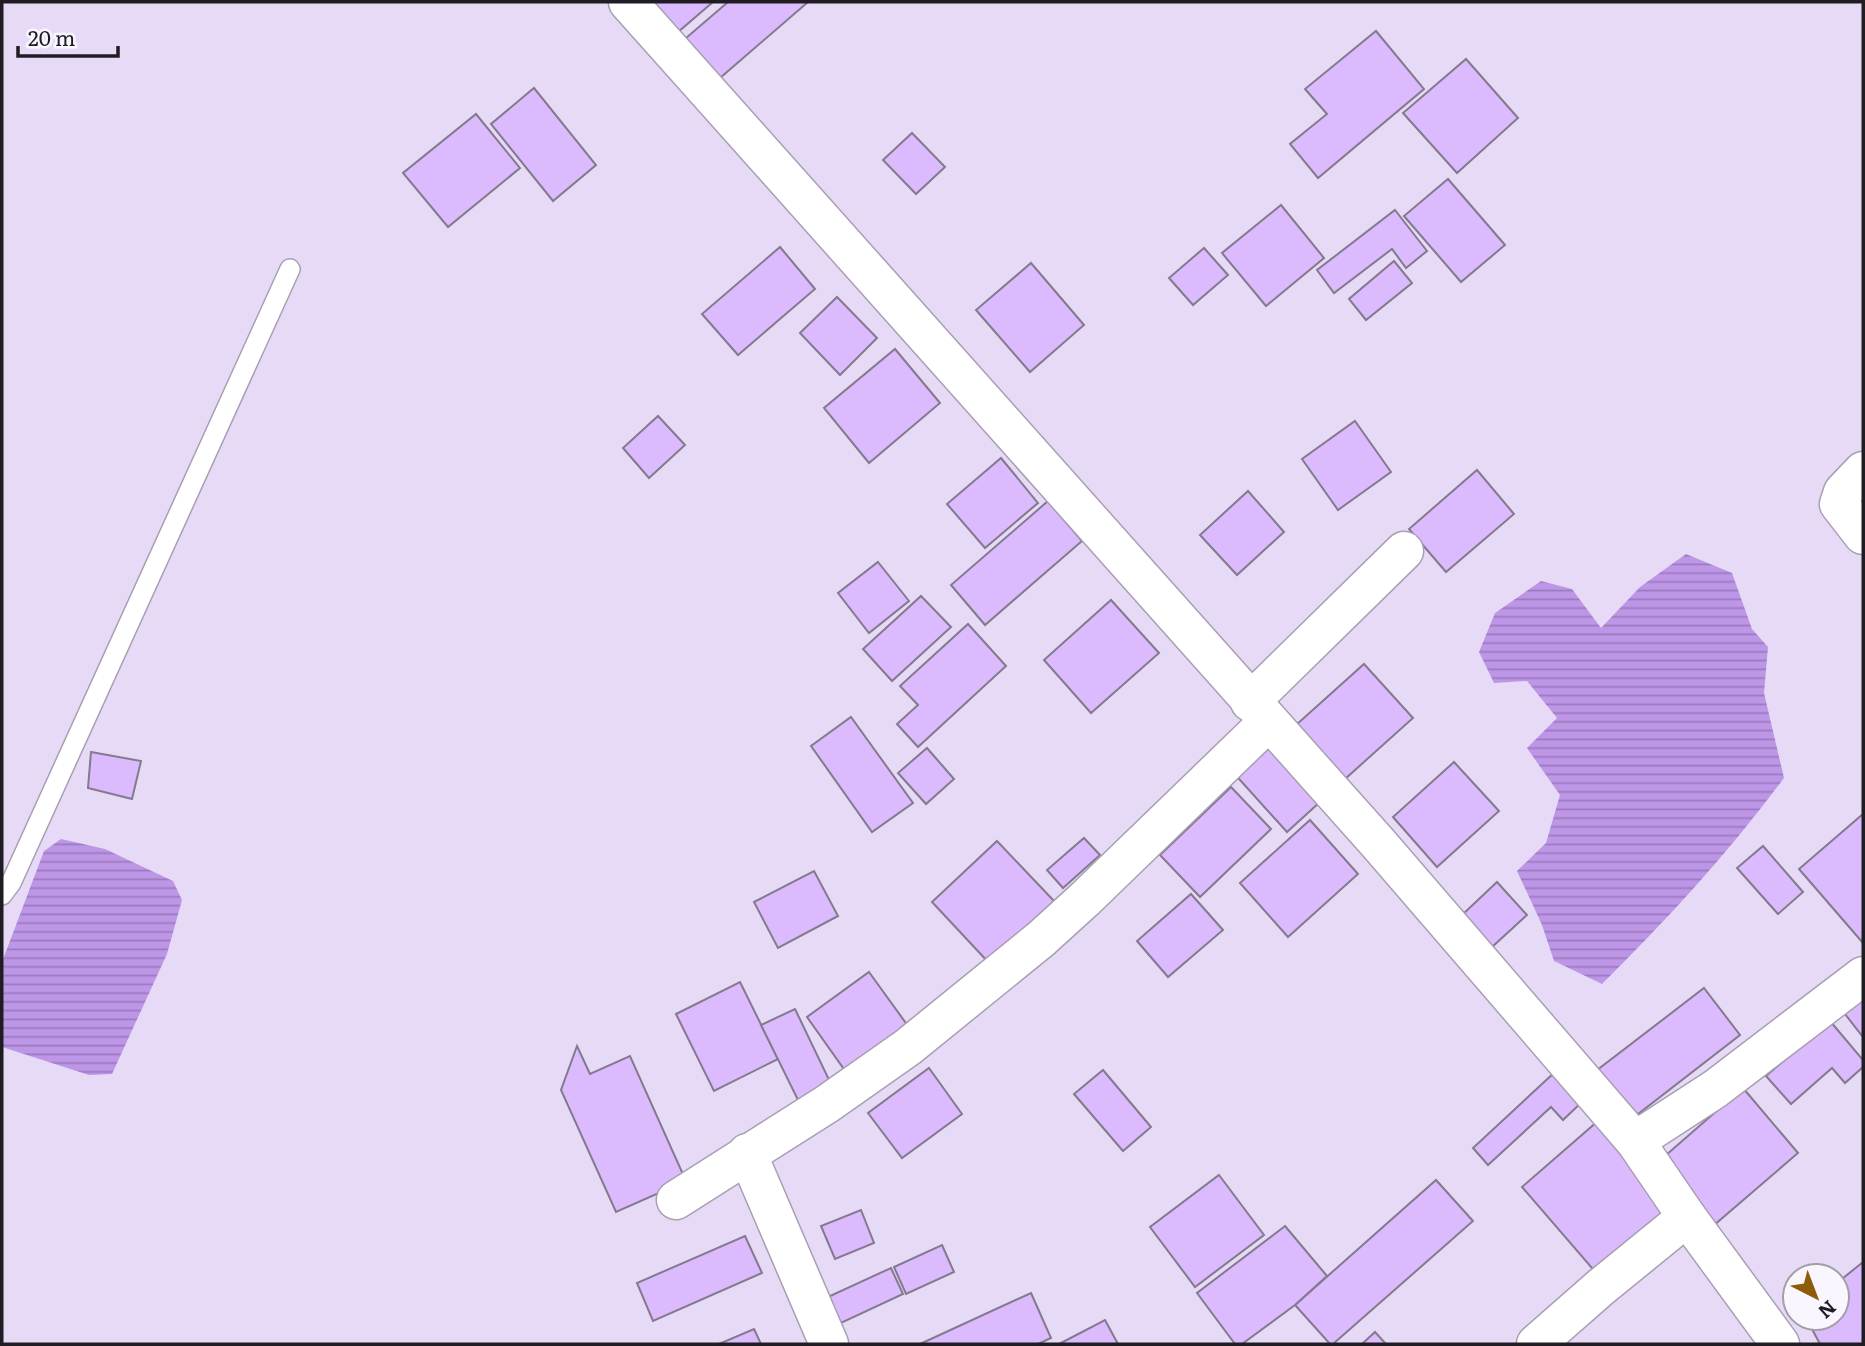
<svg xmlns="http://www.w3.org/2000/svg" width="1865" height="1346" viewBox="0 0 1865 1346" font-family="Literata,serif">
<defs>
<pattern id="water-rules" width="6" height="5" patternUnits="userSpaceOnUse" patternTransform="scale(1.75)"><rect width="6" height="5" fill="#be96e8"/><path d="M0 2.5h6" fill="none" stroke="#9a7abc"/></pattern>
</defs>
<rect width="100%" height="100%" fill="#f0e6fc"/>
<!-- built -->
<path fill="#e7daf6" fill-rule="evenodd" d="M2,2H1863V1344H2ZM1795,1276H1837V1318H1795Z"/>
<!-- water -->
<g fill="url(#water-rules)">
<path d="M1686,554L1732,573L1752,629L1768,647L1764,693L1784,778C1729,852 1667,920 1602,984L1554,961L1542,925L1517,871L1546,843L1560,795L1527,748L1557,718L1527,681L1494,683L1479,652L1495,613L1541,581L1572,589L1601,628L1640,587Z"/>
<path d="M61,839L105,849L173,881L182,900L167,954L112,1074L89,1075L2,1047V962L44,851Z"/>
</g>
<!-- building -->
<g fill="#dbbafe" stroke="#837a8d" stroke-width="2">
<path d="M652,2H713L678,32Z"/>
<path d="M728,2H808L713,84L679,44Z"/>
<path d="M1376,31L1424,89L1318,178L1290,144L1327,114L1305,89Z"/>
<path d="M1466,59L1518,118L1457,173L1403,113Z"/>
<path d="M534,88L596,165L553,201L491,124Z"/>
<path d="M476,114L520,168L448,227L403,173Z"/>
<path d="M912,133L945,167L916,194L883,160Z"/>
<path d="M1448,179L1505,245L1461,282L1404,216Z"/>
<path d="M1281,205L1324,258L1266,306L1222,253Z"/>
<path d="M1395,210L1427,251L1406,268L1392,249L1334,293L1317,270Z"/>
<path d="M780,247L815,289L738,355L702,314Z"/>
<path d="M1204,248L1228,275L1193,305L1169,278Z"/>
<path d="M1394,261L1412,283L1366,320L1349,299Z"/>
<path d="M1031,263L1084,325L1030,372L976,310Z"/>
<path d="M837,297L877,338L840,375L800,333Z"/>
<path d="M895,349L940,403L869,463L824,408Z"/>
<path d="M658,416L685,445L649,478L623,448Z"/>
<path d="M1355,421L1391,472L1338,510L1302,459Z"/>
<path d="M1001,458L1038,503L985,548L947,504Z"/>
<path d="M1477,470L1514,514L1446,572L1409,529Z"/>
<path d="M1248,491L1284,532L1237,575L1200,535Z"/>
<path d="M1048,501L1082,541L985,625L951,585Z"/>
<path d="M878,562L909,601L869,633L838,593Z"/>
<path d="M921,596L951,627L892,681L863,649Z"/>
<path d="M1111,600L1159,653L1091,713L1044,660Z"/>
<path d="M968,624L1006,666L918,747L897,724L918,705L900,686Z"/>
<path d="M1364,664L1413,718L1345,779L1296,725Z"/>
<path d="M851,717L913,803L872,832L811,746Z"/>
<path d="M1264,740L1320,802L1287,832L1231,770Z"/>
<path d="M927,748L954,779L926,804L898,773Z"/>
<path d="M91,752L141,761L132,799L88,788Z"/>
<path d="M1454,762L1499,811L1437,867L1393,817Z"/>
<path d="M1231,787L1271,829L1200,897L1160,855Z"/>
<path d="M1863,814V943L1799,869Z"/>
<path d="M1310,820L1358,874L1288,937L1240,883Z"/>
<path d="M1084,838L1100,855L1063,888L1047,870Z"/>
<path d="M997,841L1055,902L990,964L932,902Z"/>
<path d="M1763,846L1803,892L1778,914L1737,868Z"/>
<path d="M814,871L838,916L778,948L754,902Z"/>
<path d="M1497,882L1527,915L1492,947L1462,915Z"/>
<path d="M1191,894L1223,930L1168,977L1137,941Z"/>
<path d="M869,972L908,1026L846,1072L807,1017Z"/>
<path d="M740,982L778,1059L714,1091L676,1014Z"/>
<path d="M1704,988L1740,1035L1629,1121L1592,1074Z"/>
<path d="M1863,999V1037L1845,1014Z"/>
<path d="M795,1009L832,1086L799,1102L761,1025Z"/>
<path d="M1830,1021L1863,1060V1067L1845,1083L1832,1068L1791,1104L1766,1076Z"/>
<path d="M577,1046L590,1074L630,1056L686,1181L616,1212L561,1090Z"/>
<path d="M929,1068L962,1114L902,1158L868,1113Z"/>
<path d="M1103,1070L1151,1127L1123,1151L1074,1094Z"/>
<path d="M1555,1072L1582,1102L1563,1120L1551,1107L1488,1165L1473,1148Z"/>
<path d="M1743,1088L1798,1153L1713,1226L1658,1162Z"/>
<path d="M1598,1121L1674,1209L1598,1275L1522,1187Z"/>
<path d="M1219,1175L1264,1235L1195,1287L1150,1227Z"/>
<path d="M1436,1180L1473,1221L1333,1344H1330L1295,1305Z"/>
<path d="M861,1210L874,1243L835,1259L821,1226Z"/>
<path d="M1285,1226L1327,1276L1295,1305L1242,1344H1235L1197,1293Z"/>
<path d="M745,1236L762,1273L653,1321L637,1283Z"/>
<path d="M942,1245L954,1272L906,1294L894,1267Z"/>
<path d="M1863,1262V1344H1820L1806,1318H1837V1283Z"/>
<path d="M891,1268L903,1294L828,1329L817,1302Z"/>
<path d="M1031,1293L1051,1338L1038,1344H920Z"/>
<path d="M1105,1320L1118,1344H1059Z"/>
<path d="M754,1329L761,1344H719Z"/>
<path d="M1375,1332L1386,1344H1362Z"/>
</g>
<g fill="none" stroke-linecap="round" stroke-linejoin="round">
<defs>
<path id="lane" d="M2,895L11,883L290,269"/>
<g id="street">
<path d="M1863,471L1843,492L1839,504L1863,535"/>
<path d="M1250,702L1404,551"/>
<path d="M1635,1141L1715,1089L1863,976"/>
<path d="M747,1153L829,1344"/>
<path d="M676,1200L827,1104L908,1047L1041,939L1085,899L1268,722"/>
<path d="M1536,1344L1601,1287L1687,1217"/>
</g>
<path id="secondary" d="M628,2L1378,843L1635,1141L1687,1217L1780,1344"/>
</defs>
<!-- lane casing -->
<use href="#lane" stroke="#a89fb3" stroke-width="22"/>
<!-- street casing -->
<use href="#street" stroke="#a89fb3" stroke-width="41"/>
<!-- secondary casing -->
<use href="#secondary" stroke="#a89fb3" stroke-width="41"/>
<!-- lane -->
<use href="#lane" stroke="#fff" stroke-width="19"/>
<!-- street -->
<use href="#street" stroke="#fff" stroke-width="38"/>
<!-- secondary -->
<use href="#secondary" stroke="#fff" stroke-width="38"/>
</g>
<!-- border -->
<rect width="1865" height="1346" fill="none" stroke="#201c24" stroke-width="7"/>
<!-- north arrow -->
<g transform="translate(1816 1297) rotate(138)"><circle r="33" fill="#faf6ff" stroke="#a39fa7" stroke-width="2"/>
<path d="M0-5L12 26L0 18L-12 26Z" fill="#8e5d09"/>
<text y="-10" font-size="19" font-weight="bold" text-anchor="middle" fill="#201c24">N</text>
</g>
<!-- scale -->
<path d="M18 46v10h100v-10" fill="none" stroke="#201c24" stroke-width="3.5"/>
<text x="28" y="46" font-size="21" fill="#201c24" stroke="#faf6ff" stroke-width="5" paint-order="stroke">20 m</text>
</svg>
